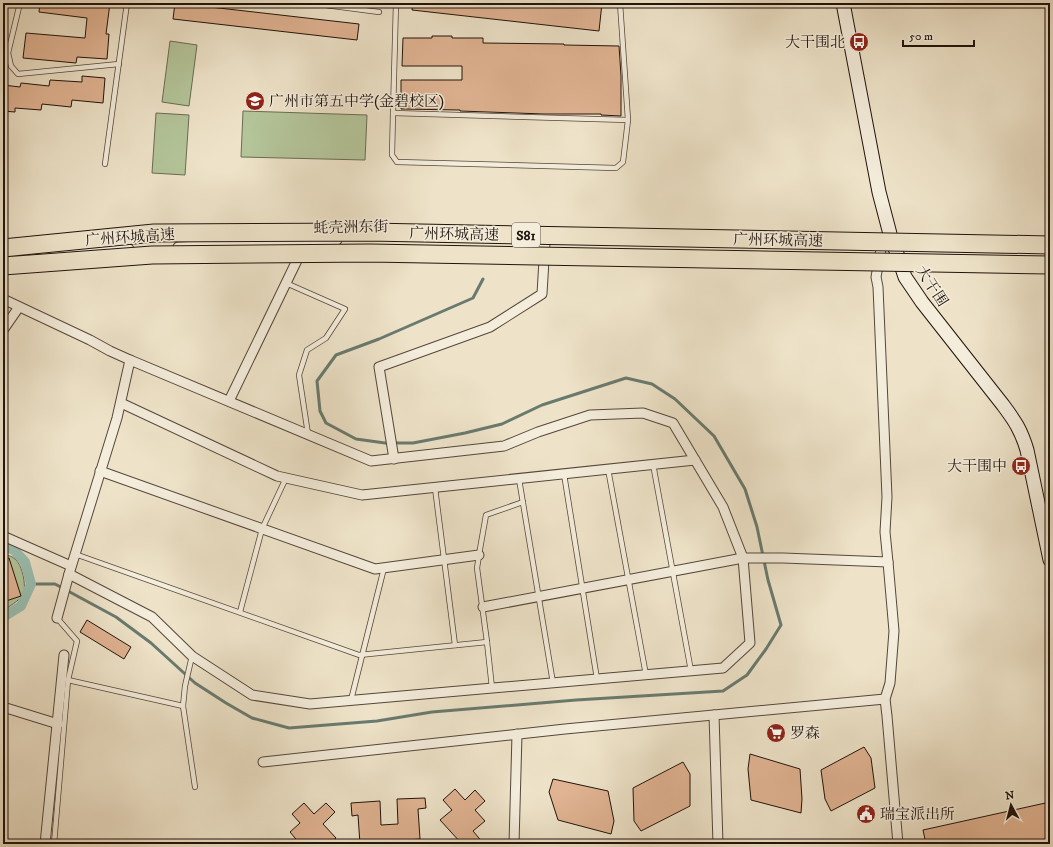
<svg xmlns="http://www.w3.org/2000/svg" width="1053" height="847" viewBox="0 0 1053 847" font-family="'IM FELL DW Pica','Noto Serif SC',serif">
<rect width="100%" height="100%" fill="#eee3c9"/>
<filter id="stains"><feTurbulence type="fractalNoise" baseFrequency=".005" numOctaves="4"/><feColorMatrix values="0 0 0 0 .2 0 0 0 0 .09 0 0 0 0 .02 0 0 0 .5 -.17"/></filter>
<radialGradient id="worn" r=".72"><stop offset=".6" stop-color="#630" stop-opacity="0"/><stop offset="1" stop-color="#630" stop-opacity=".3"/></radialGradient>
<!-- green -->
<g fill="#b4c59a" stroke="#6a6c53">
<path d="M170,41L197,45L189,106L162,102Z"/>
<path d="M243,111L367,115L365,160L241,157Z"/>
<path d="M156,113L189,115L185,175L152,173Z"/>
<path d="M3,554C7,555 12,556 15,559C22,564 27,586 23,595C20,600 8,607 3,611Z"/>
</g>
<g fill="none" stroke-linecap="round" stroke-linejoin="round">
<!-- stream -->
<path stroke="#697a6f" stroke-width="3" d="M31,584H55L116,617L151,643L195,683L226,703L252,718L289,728L377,721L432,712L576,700L723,691L747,675L766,649L781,625L768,580L757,527L745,489L714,436L675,399L652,384L626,378L542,405L502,424L465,433L413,443H385L356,439L326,423L320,411L317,381L336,355L379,339L473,298L483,279"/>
<!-- canal -->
<path stroke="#9abfb1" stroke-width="10" d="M3,548L13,549L25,562L31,584L21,606L3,617"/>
</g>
<!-- building -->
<g fill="#e1b493" stroke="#20130c">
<path d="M40,3H110L106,34H109L107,59L77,57L76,63L23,58L26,33L85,38L87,18L39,12Z"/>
<path d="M175,3L359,24L357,40L173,19Z"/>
<path d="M413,3H602L599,31L412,10Z"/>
<path d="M432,36H452V38H483V43L564,44V45L619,46L621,76V116L601,115V114H544L460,111V110L401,109V80H462V66H402L403,38H432Z"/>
<path d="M82,76L105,78L103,103L72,100L71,107L42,104L41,110L15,108V112L3,111V85L20,87L21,83L49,86L50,80L82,82Z"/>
<path d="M9,558L21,596L3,602V559Z"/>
<path d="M87,620L131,647L124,659L80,632Z"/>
<path d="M864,747L871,758L875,788L831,811L825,799L821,770Z"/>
<path d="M750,754L800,769L802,799L801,813L751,800L748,769Z"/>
<path d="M683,762L690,774V806L641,831L634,821L633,788Z"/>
<path d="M553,779L608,791L614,821L611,834L558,820L549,792Z"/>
<path d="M455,789L465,800L475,790L485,801L475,810L485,821L473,831L484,844H462L440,820L452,810L443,800Z"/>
<path d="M425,798L426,808L418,809L420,839L360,844L358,815L352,816L351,803L380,801L381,825L398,824L397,799Z"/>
<path d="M1050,802V838L1024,844H926L923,830Z"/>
<path d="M304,803L314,814L326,803L335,812L323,824L336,838L329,844H300L290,832L300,823L292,814Z"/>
</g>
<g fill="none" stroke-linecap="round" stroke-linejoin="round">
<defs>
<g id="lane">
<path d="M20,3L8,53L11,66L18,74L119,64"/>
<path d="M310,3L379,12"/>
<path d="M396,3L393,113L392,155L397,162L616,168L623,162L628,120L620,3"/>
<path d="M393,113L628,120"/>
<path d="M105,164L127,3"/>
<path d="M286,283L345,309L326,338L307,350L299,375L308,434"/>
<path d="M653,464L691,671"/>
<path d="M608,469L646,675"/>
<path d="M564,474L597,679"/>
<path d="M519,479L553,683"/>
<path d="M435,488L455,645"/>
<path d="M75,554L359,655L487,642"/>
<path d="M240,612L262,529L286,478"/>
<path d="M192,656L185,686L183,706L195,787"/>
<path d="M68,680L183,706"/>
<path d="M492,688L487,642L477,568L480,549L486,515L523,502"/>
<path d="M351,700L384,568"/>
<path d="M54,844L68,680L77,641L57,618"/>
</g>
<g id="street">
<path d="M883,238L876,277L878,287L887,497L885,532L888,562L894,631L890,683L885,699L887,716L898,844"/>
<path d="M178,247L337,240"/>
<path d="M40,252L129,249"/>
<path d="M3,258L25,253"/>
<path d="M3,299L90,340L110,351L130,360L117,418L69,574L57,618"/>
<path d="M3,330L19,307"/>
<path d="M229,401L301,252"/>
<path d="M121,403L277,476L362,495L695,460"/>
<path d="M394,459L379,367L490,327L542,294L545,243H534"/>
<path d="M100,471L375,569L479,555"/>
<path d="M3,536L71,566"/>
<path d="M69,574L152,617L192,656L252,695L310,704L723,668L750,643L743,558L723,507L673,423L643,413L590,415L538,432L504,446L371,461L130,360"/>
<path d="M483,607L743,558H783L888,562"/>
<path d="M3,707L58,724"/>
<path d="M714,715L718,844"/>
<path d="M263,762L565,729L885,699"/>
<path d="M45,844L64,655"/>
<path d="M514,844L517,734"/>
</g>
<path id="secondary" d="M843,3L879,192L890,234L902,268L905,277L922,302L1003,405C1015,421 1021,430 1027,450L1050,560"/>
</defs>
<!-- lane casing -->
<use href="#lane" stroke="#54473b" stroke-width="6"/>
<!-- street casing -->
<use href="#street" stroke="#54473b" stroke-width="11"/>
<!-- secondary casing -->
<use href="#secondary" stroke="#20130c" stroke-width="15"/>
<!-- lane -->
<use href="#lane" stroke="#f4eddc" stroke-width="4.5"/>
<!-- street -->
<use href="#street" stroke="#f4eddc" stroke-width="9"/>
<!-- secondary -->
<use href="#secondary" stroke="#f4eddc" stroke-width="13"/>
<defs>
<g id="highway-bridge">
<path d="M3,248L154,233L369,232L1050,245"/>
<path d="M3,266L152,255L370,253L1050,265"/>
</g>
</defs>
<!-- highway-bridge casing -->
<use href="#highway-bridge" stroke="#20130c" stroke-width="19" stroke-linecap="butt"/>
<!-- highway-bridge -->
<use href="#highway-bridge" stroke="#eee3c9" stroke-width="17"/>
</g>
<!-- icons -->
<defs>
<symbol id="bus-disc" viewBox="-11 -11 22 22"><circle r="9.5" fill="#8f2418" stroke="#f4eddc"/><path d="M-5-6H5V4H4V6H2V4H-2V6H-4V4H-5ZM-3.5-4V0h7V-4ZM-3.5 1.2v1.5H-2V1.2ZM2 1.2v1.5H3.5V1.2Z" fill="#fff"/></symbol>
<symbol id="school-disc" viewBox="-11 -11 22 22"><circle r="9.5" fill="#8f2418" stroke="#f4eddc"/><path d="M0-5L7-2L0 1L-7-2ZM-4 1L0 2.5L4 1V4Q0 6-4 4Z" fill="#fff"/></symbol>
<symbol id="supermarket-disc" viewBox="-11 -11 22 22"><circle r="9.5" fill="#8f2418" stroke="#f4eddc"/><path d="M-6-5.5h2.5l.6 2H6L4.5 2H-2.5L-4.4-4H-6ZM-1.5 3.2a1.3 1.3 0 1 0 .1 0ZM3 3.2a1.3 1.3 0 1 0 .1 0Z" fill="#fff"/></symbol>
<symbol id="civic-disc" viewBox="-11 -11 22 22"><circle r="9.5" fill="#8f2418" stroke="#f4eddc"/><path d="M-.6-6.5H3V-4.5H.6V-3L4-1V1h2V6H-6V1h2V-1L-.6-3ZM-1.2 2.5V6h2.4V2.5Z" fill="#fff"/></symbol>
</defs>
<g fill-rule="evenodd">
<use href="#bus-disc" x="848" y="31" width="22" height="22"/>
<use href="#school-disc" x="244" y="90" width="22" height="22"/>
<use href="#bus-disc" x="1010" y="455" width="22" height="22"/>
<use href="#supermarket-disc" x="765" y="722" width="22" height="22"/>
<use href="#civic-disc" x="855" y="803" width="22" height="22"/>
</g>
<g text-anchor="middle" stroke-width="3" stroke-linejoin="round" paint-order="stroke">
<!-- shield labels -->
<rect fill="#f4eddc" stroke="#60544a" stroke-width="1" x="512" y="223" width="28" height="24" rx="3"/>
<g font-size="14" font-weight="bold" fill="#20130c">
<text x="526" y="240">S81</text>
</g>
<!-- poi labels -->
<g font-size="15" fill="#20130c" stroke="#f4eddc" text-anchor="start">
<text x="845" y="47" text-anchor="end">大干围北</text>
<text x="269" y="106">广州市第五中学(金碧校区)</text>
<text x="1007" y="471" text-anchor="end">大干围中</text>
<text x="790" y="738">罗森</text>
<text x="880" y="819">瑞宝派出所</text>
</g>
<!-- street labels -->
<g font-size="15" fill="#20130c" stroke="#f4eddc">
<text transform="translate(351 227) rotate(-1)" y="5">蚝壳洲东街</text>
<text transform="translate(454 234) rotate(1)" y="5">广州环城高速</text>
<text transform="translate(130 237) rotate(-4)" y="5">广州环城高速</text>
<text transform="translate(778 240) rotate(1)" y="5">广州环城高速</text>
<text transform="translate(932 286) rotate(57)" y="5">大干围</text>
</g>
</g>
<!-- margin -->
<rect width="1053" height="847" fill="none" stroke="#eee3c9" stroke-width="16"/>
<rect x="4" y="4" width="1045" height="839" fill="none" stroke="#20130c" stroke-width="2"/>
<rect x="8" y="8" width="1037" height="831" fill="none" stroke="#20130c"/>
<!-- north arrow -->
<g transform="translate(1011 805) rotate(353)" stroke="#f4eddc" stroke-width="3" paint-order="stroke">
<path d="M0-3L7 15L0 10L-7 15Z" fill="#20130c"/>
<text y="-6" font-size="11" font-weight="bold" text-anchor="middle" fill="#20130c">N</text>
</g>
<!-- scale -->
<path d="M903 40v6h71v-6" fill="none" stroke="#20130c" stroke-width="2"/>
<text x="909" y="40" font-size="12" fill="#20130c" stroke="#f4eddc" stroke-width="3" paint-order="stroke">50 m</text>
<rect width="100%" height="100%" filter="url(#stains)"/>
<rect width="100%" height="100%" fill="url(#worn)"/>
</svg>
